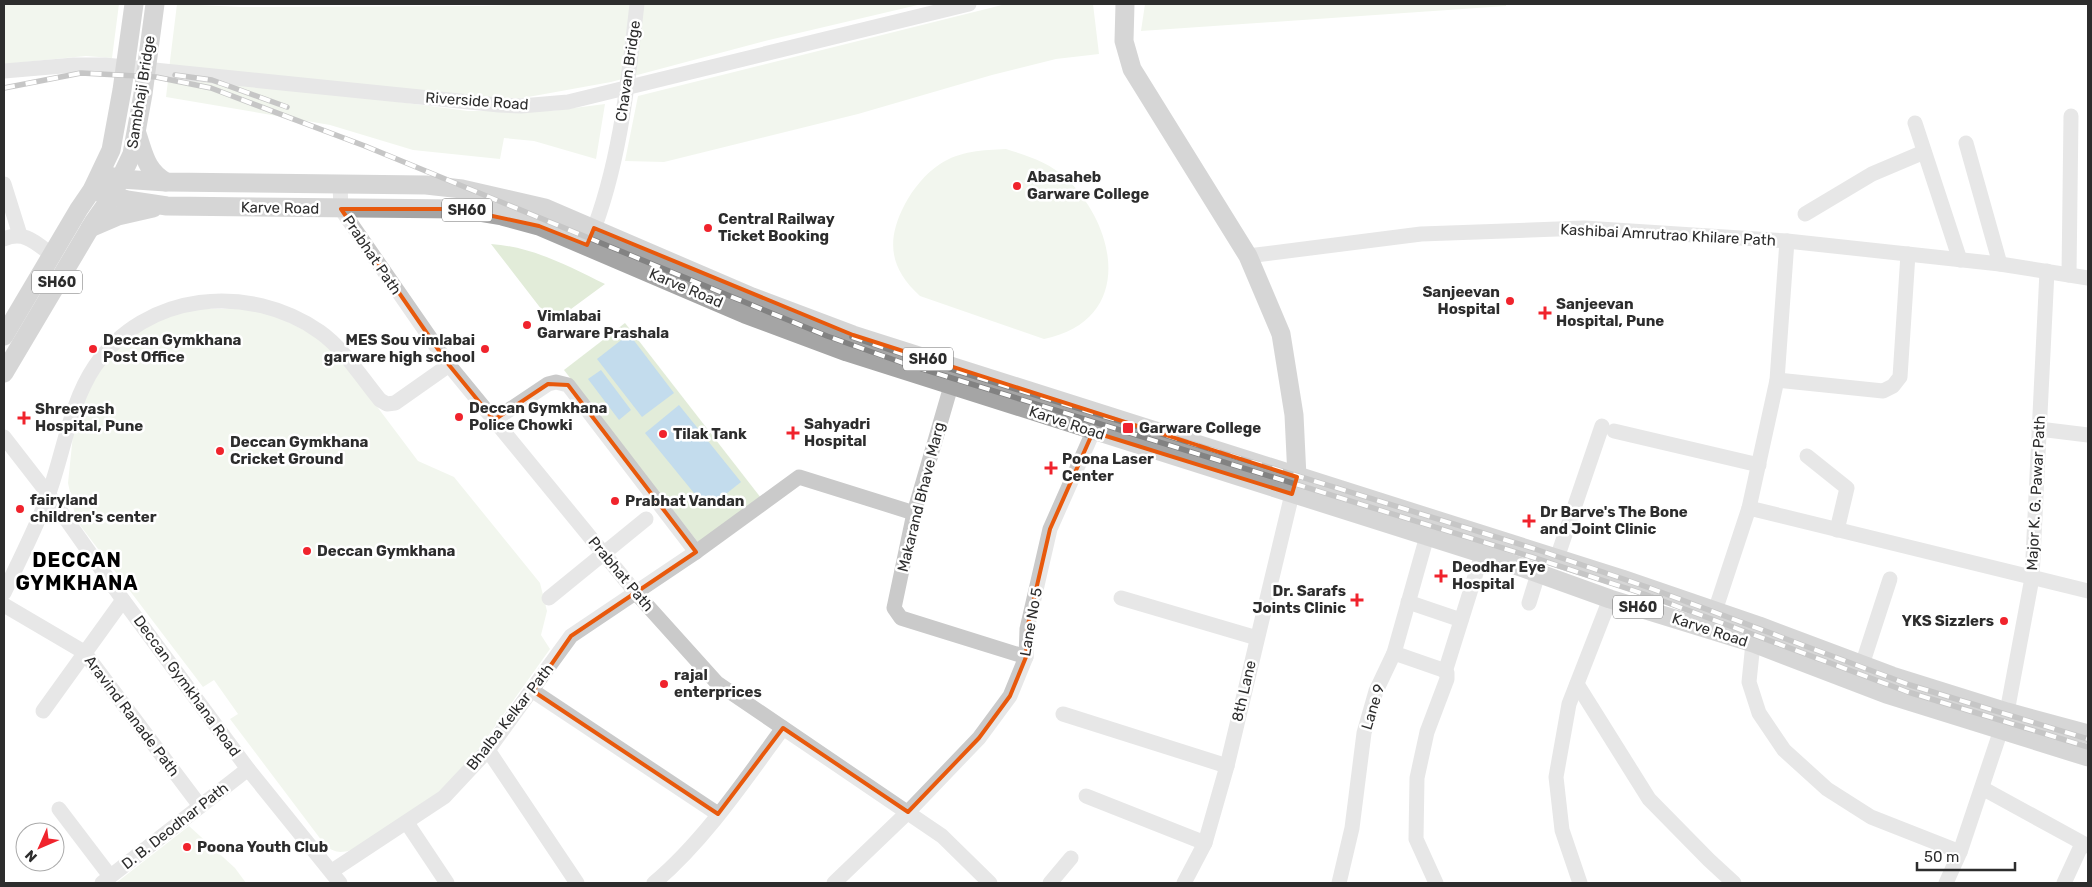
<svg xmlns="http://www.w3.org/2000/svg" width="2092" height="887" viewBox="0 0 2092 887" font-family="Rubik,sans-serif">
<rect width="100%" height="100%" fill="#fff"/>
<!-- green -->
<g fill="#e2ecd9">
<path d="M4,4H119L112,58L86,56L4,64Z"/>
<path d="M177,4L241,7L481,6L538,4H922L769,40L611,82L517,99L169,69Z"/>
<path d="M1006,4H1093L1099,54L1056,59L992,75L858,114L664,162L625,161L638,96Z"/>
<path d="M1145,4H1506V6L1141,31Z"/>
<path d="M169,72L468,111H551L605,104L596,159L534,141L504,138L500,159L413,150L330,125L166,97Z"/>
<path d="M1006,149C1028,156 1049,162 1067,179C1119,230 1133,321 1044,339L920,296C889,268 886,240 905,204C913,189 925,174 940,164C960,151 983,150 1006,149Z"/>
<path d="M491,244C533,247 568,266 605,284L552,323Z"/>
<path d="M178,309H264L330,344L418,461L454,477L540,583L547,611L541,635L550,649L481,746L443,789L355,849C341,853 336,854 325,845L230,719L238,714L214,680L203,687L76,520L68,483L73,435L79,406L116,345Z"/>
<path d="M625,323L761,498L700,545L564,370Z"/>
<path d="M189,826L235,868L246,883H116Z"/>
</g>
<!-- water -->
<g fill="#c3dced">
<path d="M629,334L674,393L642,417L597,359Z"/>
<path d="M601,370L631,410L619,420L588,379Z"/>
<path d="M679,405L741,482L707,509L645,433Z"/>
</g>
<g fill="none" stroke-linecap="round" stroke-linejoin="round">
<!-- minor -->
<g stroke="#cacaca" stroke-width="15">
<path d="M4,71L74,65H105L499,105L521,106L568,102L969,4"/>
<path d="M1915,123L1960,260"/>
<path d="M1966,143L2000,264"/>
<path d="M4,184L20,235"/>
<path d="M340,185L341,209L449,365L636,593L717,683L942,836L990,883"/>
<path d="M1805,214L1872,174L1924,152"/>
<path d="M4,239C24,230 36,243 52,255"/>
<path d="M590,239C620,165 628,82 637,4"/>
<path d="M1248,256L1421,234L1584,228L1787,241L2000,264L2088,278"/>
<path d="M2069,275L2071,116"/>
<path d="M1777,380L1883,391L1893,386L1900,377L1908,254"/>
<path d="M951,386L914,513L894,608L901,618L1026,657"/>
<path d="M494,420L548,384L556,382L568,385L696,552"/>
<path d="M2039,429L2088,435"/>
<path d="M1614,431L1759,465"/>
<path d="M4,437L49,495L123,600L248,769L340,883"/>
<path d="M1807,456L1847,488L1837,530"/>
<path d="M1749,508L2088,591"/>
<path d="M1557,558L1602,426"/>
<path d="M4,593C19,560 37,527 49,493C64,451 70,403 95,366C145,292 249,282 320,332C344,349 361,377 380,400L387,404L395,403L449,365"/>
<path d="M549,598L646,519"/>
<path d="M1121,598L1257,638"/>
<path d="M1408,602L1461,620"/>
<path d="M1529,603L1538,574"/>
<path d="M4,605L84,652L200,806"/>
<path d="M1715,611L1749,508L1777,380L1787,241"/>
<path d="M1753,643L1749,682L1759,713L1784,750L1827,789L1871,817L1960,852"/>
<path d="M1394,653L1443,670L1447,673V679L1427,732L1417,778L1416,839L1436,883"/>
<path d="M1862,665L1890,579"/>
<path d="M1445,672L1482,554"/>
<path d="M1577,684L1649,799L1709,860L1734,883"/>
<path d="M533,691L718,814"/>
<path d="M43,711L123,600"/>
<path d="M1063,714L1227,766"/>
<path d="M488,750L577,883"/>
<path d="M1982,788L2088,846"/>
<path d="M1086,796L1205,843"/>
<path d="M59,809L110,876"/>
<path d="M407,823L447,883"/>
<path d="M332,871L444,797L488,750L571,636L696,552L799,477L914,513"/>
<path d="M102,883L248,769"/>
<path d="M654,883C704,841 745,780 783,728"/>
<path d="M834,883L908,812L979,738L1010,696L1026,657L1027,629L1050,529L1093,432"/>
<path d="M1050,883L1071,858"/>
<path d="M1184,883L1205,843L1227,766L1292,494"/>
<path d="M1339,883L1352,828L1364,733L1376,691L1394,653L1427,536"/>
<path d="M1580,883L1562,830L1556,777L1569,704L1610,599"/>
<path d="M1946,883L1960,852L2007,712L2032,578L2047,271"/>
<path d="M2064,883L2082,844"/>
</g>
<!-- major -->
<g stroke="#a5a5a5" stroke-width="19">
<path d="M1125,4L1124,41L1132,69L1248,256L1281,334L1294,415L1297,477L1294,488"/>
<path d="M137,134C144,154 146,171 166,182"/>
<path d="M101,174L121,179L166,182L426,185L462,189L545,208L752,297L853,335L1622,579L1759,626L1892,676L2007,712L2088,734"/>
<path d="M92,190L127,200L167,206L460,209L502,216L539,226L745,314L847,352L1493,557L1610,599L1753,643L1886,694L2088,757"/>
<path d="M90,228L118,216L153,208"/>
<path d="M4,336L79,209L92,190L111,150L122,90L134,4"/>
<path d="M4,373L93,223L112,196L132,154L143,94L155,4"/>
</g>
<defs>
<g id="rail">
<path d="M175,75L212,80L287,107"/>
<path d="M4,88L81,73L156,77L211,88L365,146L827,336L903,363L1532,557L1644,594L1908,692L2088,747"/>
<path d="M852,337L905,355L1535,549L1647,587L1910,685L2088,739"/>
</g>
</defs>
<!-- rail casing -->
<use href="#rail" stroke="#828282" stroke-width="5.5"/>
<!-- rail -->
<use href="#rail" stroke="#fff" stroke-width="4" stroke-dasharray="11" stroke-linecap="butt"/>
</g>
<!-- marked area -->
<path d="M0 0H2092V887H0ZM341,209H460L539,226L587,245L594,228L853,335L1297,477L1292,494L1093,432L1050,529L1027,629L1026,657L1010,696L979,738L908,812L783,728L718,814L533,691L571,636L696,552L568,385L548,384L494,420L449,365Z" fill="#fff" fill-opacity=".55" fill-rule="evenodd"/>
<path fill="none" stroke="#e8590c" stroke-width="4" stroke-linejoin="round" d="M341,209H460L539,226L587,245L594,228L853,335L1297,477L1292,494L1093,432L1050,529L1027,629L1026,657L1010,696L979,738L908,812L783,728L718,814L533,691L571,636L696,552L568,385L548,384L494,420L449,365Z"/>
<!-- markers -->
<g fill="#f0232c" stroke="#fff" stroke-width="2">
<circle cx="1017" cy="186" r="5"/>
<circle cx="708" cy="228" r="5"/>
<circle cx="1510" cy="301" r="5"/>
<path d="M1542.5 305.5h5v5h5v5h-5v5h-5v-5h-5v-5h5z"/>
<circle cx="527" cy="325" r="5"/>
<circle cx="93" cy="349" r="5"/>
<circle cx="485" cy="349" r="5"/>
<circle cx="459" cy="417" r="5"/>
<path d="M21.5 410.5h5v5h5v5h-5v5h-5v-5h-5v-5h5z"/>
<rect x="1122" y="422" width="12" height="12" rx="2.5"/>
<path d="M790.5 425.5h5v5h5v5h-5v5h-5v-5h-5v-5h5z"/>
<circle cx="663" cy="434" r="5"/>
<circle cx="220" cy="451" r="5"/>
<path d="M1048.5 460.5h5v5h5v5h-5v5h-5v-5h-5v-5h5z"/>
<circle cx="615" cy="501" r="5"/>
<circle cx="20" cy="509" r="5"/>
<path d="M1526.5 513.5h5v5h5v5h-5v5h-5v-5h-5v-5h5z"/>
<circle cx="307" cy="551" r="5"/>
<path d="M1438.5 568.5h5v5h5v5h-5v5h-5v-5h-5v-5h5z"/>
<path d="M1354.5 592.5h5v5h5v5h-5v5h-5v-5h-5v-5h5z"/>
<circle cx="2004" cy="621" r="5"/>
<circle cx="664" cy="684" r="5"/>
<circle cx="187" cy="847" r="5"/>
</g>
<g text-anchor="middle" stroke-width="5" stroke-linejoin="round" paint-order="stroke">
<!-- shield labels -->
<g fill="#fff" stroke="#6c6c6c" stroke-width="1">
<rect x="442" y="198.5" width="50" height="23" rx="4"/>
<rect x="32" y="270.5" width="50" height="23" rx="4"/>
<rect x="903" y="347.5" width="50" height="23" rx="4"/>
<rect x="1613" y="595.5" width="50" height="23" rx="4"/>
</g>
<g font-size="14" font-weight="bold" fill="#2d2d2d">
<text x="467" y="215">SH60</text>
<text x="57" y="287">SH60</text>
<text x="928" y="364">SH60</text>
<text x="1638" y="612">SH60</text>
</g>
<!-- street labels -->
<g font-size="15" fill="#2d2d2d" stroke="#fff">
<text transform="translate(628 71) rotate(-82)" y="5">Chavan Bridge</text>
<text transform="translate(141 92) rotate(-81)" y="5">Sambhaji Bridge</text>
<text transform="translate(477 101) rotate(4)" y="5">Riverside Road</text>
<text transform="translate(280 208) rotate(1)" y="5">Karve Road</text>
<text transform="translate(1668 235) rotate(3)" y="5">Kashibai Amrutrao Khilare Path</text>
<text transform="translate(372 255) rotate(56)" y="5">Prabhat Path</text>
<text transform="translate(686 288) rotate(23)" y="5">Karve Road</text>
<text transform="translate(1067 423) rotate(18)" y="5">Karve Road</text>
<text transform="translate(2036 493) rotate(-87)" y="5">Major K. G. Pawar Path</text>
<text transform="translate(921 497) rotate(-76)" y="5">Makarand Bhave Marg</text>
<text transform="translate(621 574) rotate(50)" y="5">Prabhat Path</text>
<text transform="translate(1031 622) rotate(-80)" y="5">Lane No 5</text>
<text transform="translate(1710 630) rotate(18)" y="5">Karve Road</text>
<text transform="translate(187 686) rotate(54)" y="5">Deccan Gymkhana Road</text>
<text transform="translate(1244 691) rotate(-77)" y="5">8th Lane</text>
<text transform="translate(1373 707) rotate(-73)" y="5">Lane 9</text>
<text transform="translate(132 716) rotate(53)" y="5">Aravind Ranade Path</text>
<text transform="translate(510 717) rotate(-52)" y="5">Bhalba Kelkar Path</text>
<text transform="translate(175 826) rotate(-38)" y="5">D. B. Deodhar Path</text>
</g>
<!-- poi labels -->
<g font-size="15" font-weight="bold" fill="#2d2d2d" stroke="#fff" text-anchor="start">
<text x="1027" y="182">Abasaheb<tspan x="1027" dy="17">Garware College</tspan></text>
<text x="718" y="224">Central Railway<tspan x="718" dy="17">Ticket Booking</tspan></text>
<text x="1500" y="297" text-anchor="end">Sanjeevan<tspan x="1500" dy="17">Hospital</tspan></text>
<text x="1556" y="309">Sanjeevan<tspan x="1556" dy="17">Hospital, Pune</tspan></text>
<text x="537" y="321">Vimlabai<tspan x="537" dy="17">Garware Prashala</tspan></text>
<text x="103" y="345">Deccan Gymkhana<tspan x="103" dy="17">Post Office</tspan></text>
<text x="475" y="345" text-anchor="end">MES Sou vimlabai<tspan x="475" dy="17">garware high school</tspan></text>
<text x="469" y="413">Deccan Gymkhana<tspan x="469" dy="17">Police Chowki</tspan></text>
<text x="35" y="414">Shreeyash<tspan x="35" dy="17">Hospital, Pune</tspan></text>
<text x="804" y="429">Sahyadri<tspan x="804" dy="17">Hospital</tspan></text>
<text x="1139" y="433">Garware College</text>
<text x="673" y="439">Tilak Tank</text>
<text x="230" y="447">Deccan Gymkhana<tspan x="230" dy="17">Cricket Ground</tspan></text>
<text x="1062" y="464">Poona Laser<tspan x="1062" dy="17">Center</tspan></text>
<text x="30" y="505">fairyland<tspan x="30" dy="17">children's center</tspan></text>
<text x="625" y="506">Prabhat Vandan</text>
<text x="1540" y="517">Dr Barve's The Bone<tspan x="1540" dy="17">and Joint Clinic</tspan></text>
<text x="317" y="556">Deccan Gymkhana</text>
<text x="1452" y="572">Deodhar Eye<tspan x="1452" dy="17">Hospital</tspan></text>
<text x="1346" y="596" text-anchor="end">Dr. Sarafs<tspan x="1346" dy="17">Joints Clinic</tspan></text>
<text x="1994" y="626" text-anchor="end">YKS Sizzlers</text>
<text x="674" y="680">rajal<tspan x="674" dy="17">enterprices</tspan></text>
<text x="197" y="852">Poona Youth Club</text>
</g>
<!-- district labels -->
<g font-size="20" font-weight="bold" letter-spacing="1" fill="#000" stroke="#fff">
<text x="77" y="567">DECCAN<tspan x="77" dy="23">GYMKHANA</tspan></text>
</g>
</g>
<!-- border -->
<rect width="2092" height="887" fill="none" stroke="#2d2d2d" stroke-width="10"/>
<!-- north arrow -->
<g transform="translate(40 847) rotate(225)"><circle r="24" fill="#ffffff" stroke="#ababab"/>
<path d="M0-4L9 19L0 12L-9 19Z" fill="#f0232c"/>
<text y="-8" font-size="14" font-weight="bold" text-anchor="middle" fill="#2d2d2d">N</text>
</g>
<!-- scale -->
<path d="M1917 862v8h98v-8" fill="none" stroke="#2d2d2d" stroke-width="2.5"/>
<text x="1924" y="862" font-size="15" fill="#2d2d2d" stroke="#ffffff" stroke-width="4" paint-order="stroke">50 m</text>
</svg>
